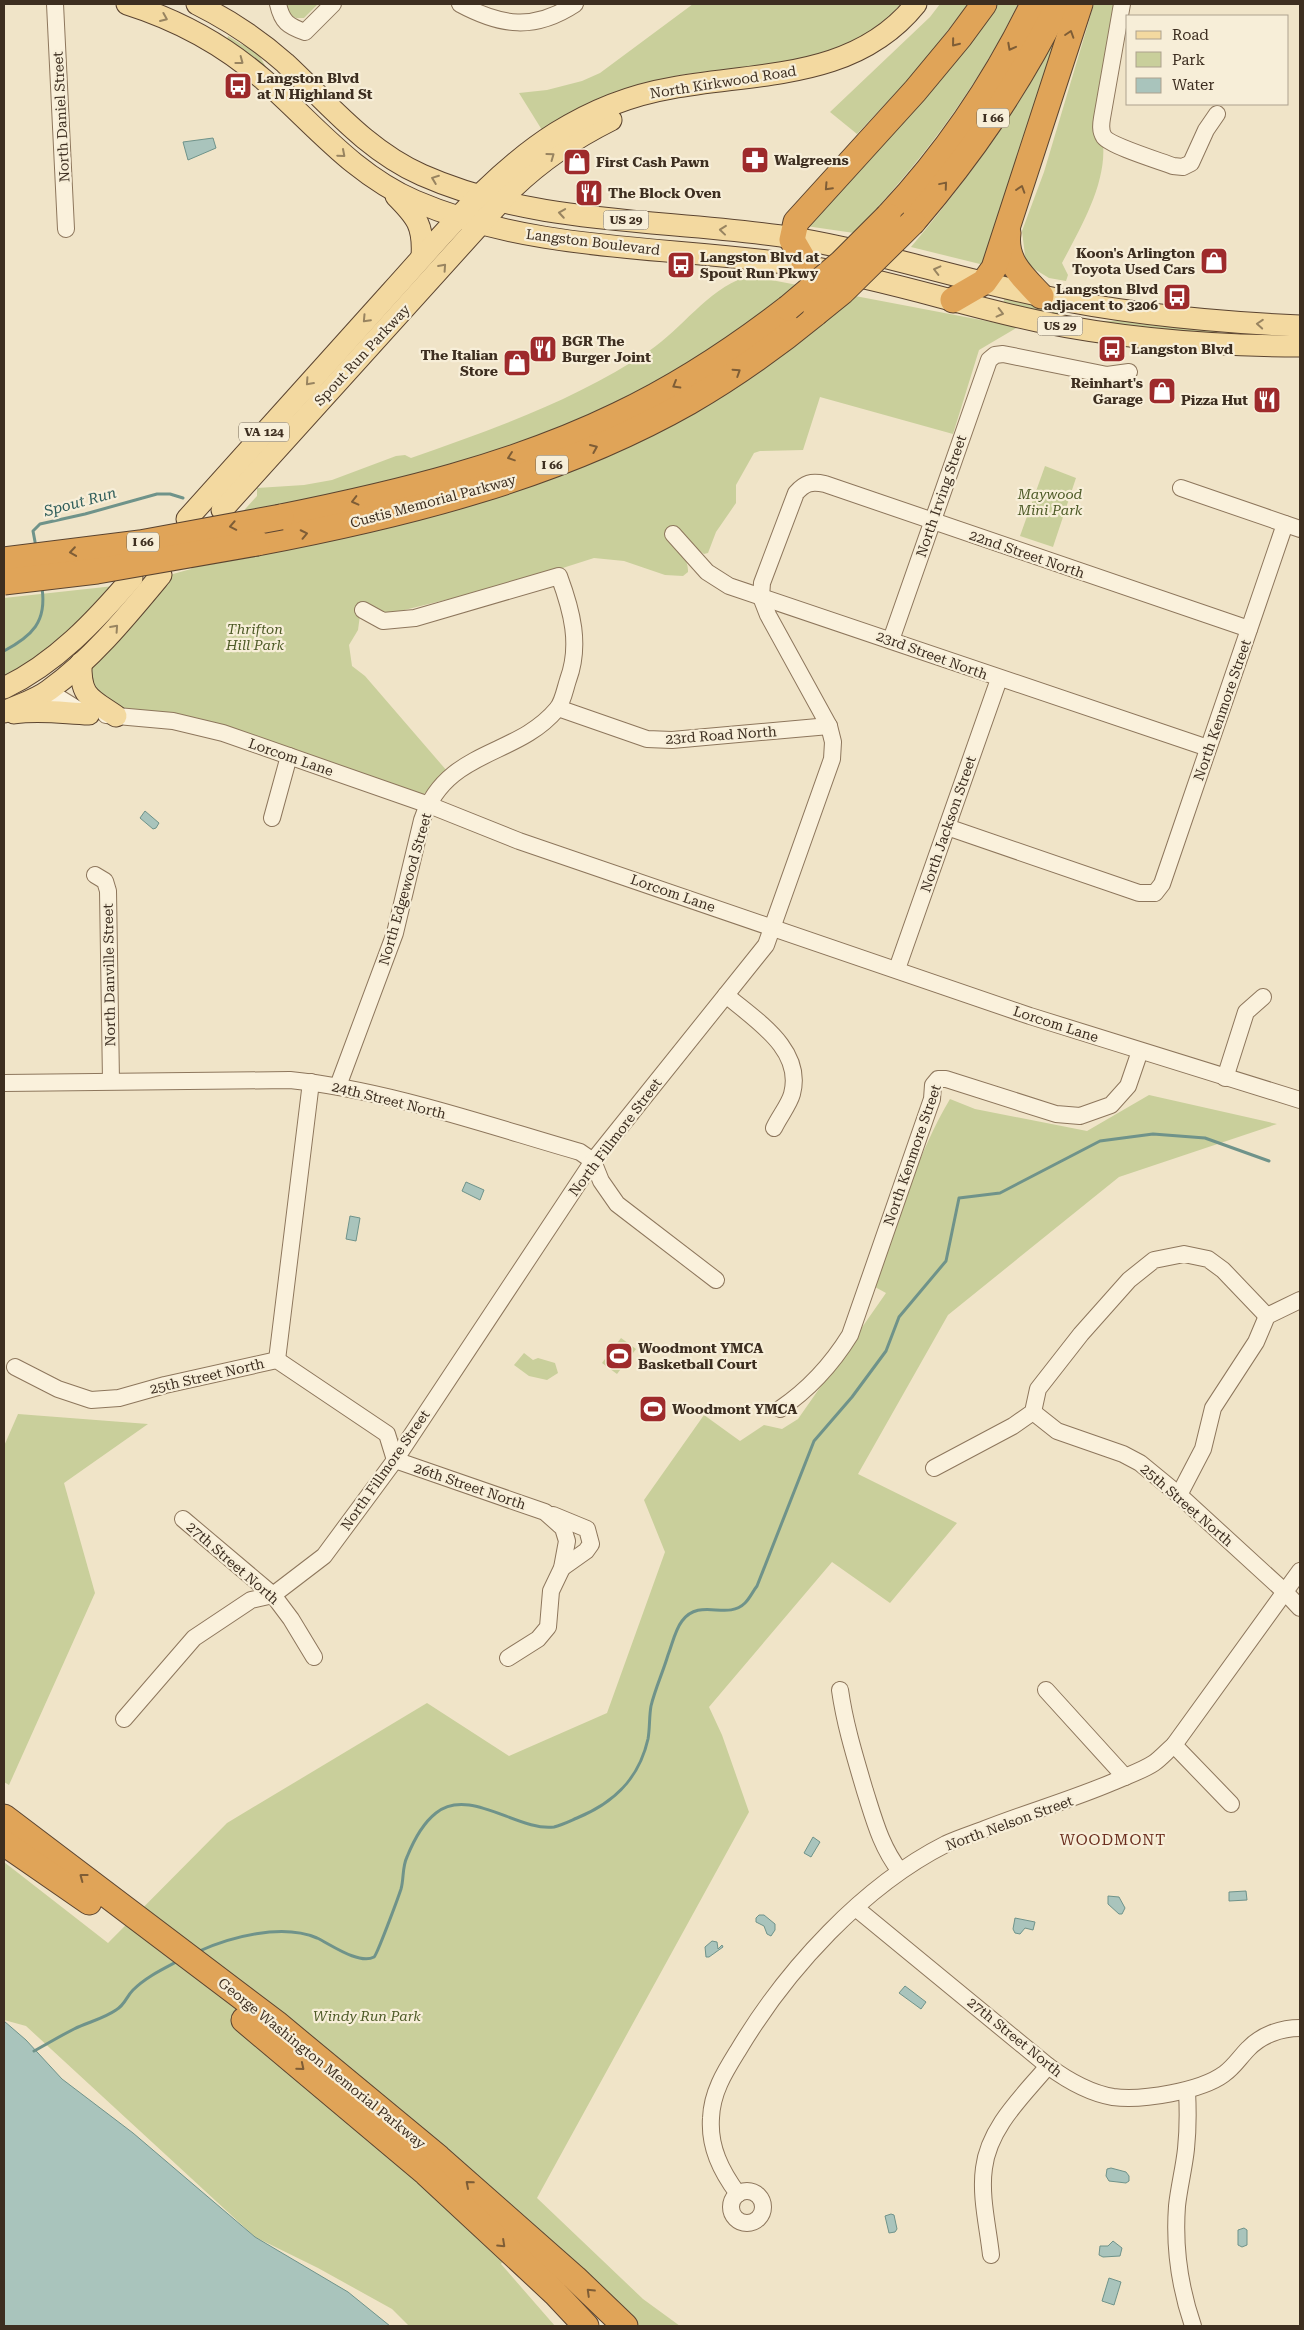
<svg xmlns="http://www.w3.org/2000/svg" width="1304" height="2330" viewBox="0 0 1304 2330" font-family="'Roboto Serif',serif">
<rect width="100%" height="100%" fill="#f0e4c8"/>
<!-- green -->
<g fill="#c9cf9b">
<path d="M287,4H318L304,18H296L289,14Z"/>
<path d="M693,4H903C866,45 813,61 760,68C732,71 704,70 676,76C627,87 587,109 542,130L519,93L547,90L582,81L600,73Z"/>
<path d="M940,4H968L920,67L857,134L830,112L930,17Z"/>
<path d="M989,4H1018C977,89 919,164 854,233L806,226Z"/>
<path d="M1094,4H1116L1101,132C1112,175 1082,225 1062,263L1068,275L1066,281L1049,278L1026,264L1022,231L1044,172Z"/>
<path d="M1059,32L984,265L911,247C967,180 1019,110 1059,32Z"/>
<path d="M228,36L241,44L256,50L266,67L227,39Z"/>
<path d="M745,277L761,278L1018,327L979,350L953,434L820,397L803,450L760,451L754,453L736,485V503L716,532L708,553L704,554L675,531L665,535C673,546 689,556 688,572L683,576L665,575L624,561L594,558L522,581L384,615L361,608L358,630L349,645L352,666L365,676L447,771L424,794H417L198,718L117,708L88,683L89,669L173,574L191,569L257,496V488L304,485L332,480L396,456L405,455L411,458C494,429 576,400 649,351C683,328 706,291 745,277Z"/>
<path d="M1005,296L1063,309V311L1060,316L1003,304Z"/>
<path d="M1098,321H1151L1217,330V333L1201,334L1098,323Z"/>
<path d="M1045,466L1076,478L1053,547L1020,536Z"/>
<path d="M114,586L40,661L4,684V598Z"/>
<path d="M1149,1095L1277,1124L1119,1177L948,1315L858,1474L957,1523L890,1603L832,1562L709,1707L722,1735L749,1812L537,2198L643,2299L680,2326H639L556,2244L525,2221L501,2264L555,2326H409L392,2309L318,2268L255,2237L26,2026L4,2020V1862L108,1943L227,1823L427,1703L509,1756L607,1713L665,1552L644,1500L704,1415L740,1441L764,1425L782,1429L798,1419L886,1293L875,1287C897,1224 916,1156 950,1099L975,1109L1087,1131Z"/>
<path d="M621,1338L636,1349L617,1374L602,1363Z"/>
<path d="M524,1353L533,1360L538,1358L555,1363L558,1373L547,1380L529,1376L514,1365Z"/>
<path d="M18,1414L148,1424L64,1483L95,1593L9,1785L4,1782V1446Z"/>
</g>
<!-- water -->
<g fill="#a9c4bc" stroke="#6f938a">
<path d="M213,138L216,148L188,160L183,142Z"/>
<path d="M145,811L159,823L156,828L153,829L140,818Z"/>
<path d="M466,1182L484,1190L480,1200L462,1191Z"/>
<path d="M350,1216L360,1218L356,1241L346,1239Z"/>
<path d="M813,1837L820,1842L811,1857L804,1853Z"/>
<path d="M1246,1891L1247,1900L1229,1901V1892Z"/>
<path d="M1108,1896L1119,1897L1125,1908L1122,1914H1119L1108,1904Z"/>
<path d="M759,1915H764L775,1924V1930L771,1936L767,1934L764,1926L756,1922V1918Z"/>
<path d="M1015,1918L1035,1922L1033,1930L1025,1928L1020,1934L1015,1933L1013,1929Z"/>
<path d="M712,1941L717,1942L718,1949L722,1945L723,1947L709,1957H706L705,1947Z"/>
<path d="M905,1986L926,2002L921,2009L899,1993Z"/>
<path d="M4,2021L26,2040L62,2079L133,2133L255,2237L348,2292L390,2326H4Z"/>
<path d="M1111,2168L1126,2172L1129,2176V2181L1126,2183L1109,2181L1106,2176L1107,2169Z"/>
<path d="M891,2214L894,2215L897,2229L895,2232L889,2233L885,2216Z"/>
<path d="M1244,2228L1247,2230V2245L1242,2247L1238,2245V2230Z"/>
<path d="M1113,2241L1122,2248L1120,2256L1103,2257L1099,2255L1100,2246H1108Z"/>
<path d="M1109,2278L1121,2282L1114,2305L1102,2301Z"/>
</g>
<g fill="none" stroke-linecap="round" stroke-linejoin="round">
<!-- stream -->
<g stroke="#6f938a" stroke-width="3">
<path d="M36,547L33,531L40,524L85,514L157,494H170L183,498"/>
<path d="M4,651C32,636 47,622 42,588"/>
<path d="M197,1952C230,1937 282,1923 317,1938C330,1944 359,1965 374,1957C377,1955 398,1898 401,1889C404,1879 402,1867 407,1857C413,1842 422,1824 436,1813C469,1786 519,1832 554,1827C562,1825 570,1821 577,1818C614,1803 639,1779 648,1739C650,1728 649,1717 651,1706C655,1689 663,1672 668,1655C672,1645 675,1630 682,1621C700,1597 727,1621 745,1603C750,1598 753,1591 757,1586L814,1441L852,1397L886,1351L899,1317L946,1261L959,1198L1000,1193L1100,1141L1153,1134L1205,1138L1269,1161"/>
<path d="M34,2051C47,2044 60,2036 74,2029C88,2022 103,2019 116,2010C125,2005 126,1997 133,1990C146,1977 163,1969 178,1961"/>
</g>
<defs>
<g id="minor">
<path d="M55,4L66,229"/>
<path d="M278,4C282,22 288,26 305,32L333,4"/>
<path d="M460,4C501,26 534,31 575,4"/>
<path d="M1122,4L1102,118C1101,124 1100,131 1104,137C1111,146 1160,161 1173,166L1183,167L1191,163L1206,130L1217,114"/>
<path d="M1181,488L1300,529"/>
<path d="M673,534L707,572L729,586L1208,748"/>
<path d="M891,640L989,360L995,355L1003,354L1107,375L1129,372"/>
<path d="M48,691L82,712"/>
<path d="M558,708L647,739L672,740L829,726"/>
<path d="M106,715L173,721L223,733L429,805L519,841L1030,1016L1300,1100"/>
<path d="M272,818L289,756"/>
<path d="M947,827L1139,893H1155L1162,884L1285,524"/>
<path d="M95,875L105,881L108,891L111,1081"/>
<path d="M897,969L999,679"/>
<path d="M726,995C755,1020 804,1049 792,1094C789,1105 779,1117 774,1128"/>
<path d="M1225,1078L1246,1012L1263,997"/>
<path d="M4,1083L290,1080C387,1090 486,1125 580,1152L593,1161L601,1181L617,1204L716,1280"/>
<path d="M338,1086L395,933L422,820C447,748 516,758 557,709C563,702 565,689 568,680C581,645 572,611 559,576L415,618L383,621L363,610"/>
<path d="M277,1360L311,1082"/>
<path d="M15,1367L58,1389L91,1400L119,1398L165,1385L277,1360L387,1434L395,1460L545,1512L563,1528L567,1541L562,1568L551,1591L548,1627L538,1639L508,1658"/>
<path d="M780,1409C808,1390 832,1364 850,1335L932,1099L933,1085L938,1079H946L1056,1114L1080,1116L1111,1105L1128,1086L1140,1051"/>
<path d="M1033,1412L1057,1431L1123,1454L1140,1463L1179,1495L1285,1592L1300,1608"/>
<path d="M934,1468L1013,1426L1033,1412L1038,1389L1081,1334L1129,1280L1154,1260L1184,1254L1208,1259L1223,1270L1267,1316"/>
<path d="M1179,1495L1203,1449L1213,1408L1256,1342L1267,1316L1300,1300"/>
<path d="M553,1515L587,1529L591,1544L586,1551L562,1568"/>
<path d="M183,1519L273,1595L291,1619L314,1657"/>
<path d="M840,1690C845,1725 855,1757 865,1791C874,1819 881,1847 900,1871"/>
<path d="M1046,1690L1125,1777"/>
<path d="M124,1719L194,1638L251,1600L273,1595L324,1556L395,1460L593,1161L766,945L832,759L833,742L829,726L768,615L761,597L762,583L796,493C805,483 811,481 825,484L1249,629"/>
<path d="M1174,1745L1231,1804"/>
<path d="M857,1909L1048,2066C1067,2080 1089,2093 1113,2097C1142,2101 1201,2091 1224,2074C1234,2067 1240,2057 1248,2049C1261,2035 1281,2028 1300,2028"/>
<path d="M1187,2091C1188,2110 1188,2130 1186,2149C1184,2168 1179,2187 1177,2206C1174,2247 1180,2288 1193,2326"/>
<circle cx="747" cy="2207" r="16"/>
<path d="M738,2194C721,2171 709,2147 711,2118C712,2091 726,2070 739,2049C787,1969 863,1886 946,1844C959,1838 972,1834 985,1829C1028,1812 1071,1800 1113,1782C1126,1776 1142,1771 1154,1763C1161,1758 1167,1751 1174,1745L1300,1571"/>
<path d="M991,2255C988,2227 980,2196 984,2168C989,2127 1023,2096 1048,2066"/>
</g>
<g id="major">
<path d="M127,4C178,20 224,45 264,80C313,123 353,174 415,201C541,255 679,245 811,267C888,280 961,305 1037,321C1124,339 1212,346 1300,346"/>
<path d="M197,4C229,20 258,39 285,63C329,104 366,150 422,175C539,227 670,218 794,238C878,252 959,279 1042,296C1126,314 1214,322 1300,326"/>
<path d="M396,196C417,217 424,226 422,257"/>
<path d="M222,510L513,188C542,160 575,138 611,120"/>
<path d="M187,519C255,443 324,367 392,291C443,235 491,174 556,133C591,111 631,95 672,88C758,72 855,80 916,4"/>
<path d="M81,663C80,697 90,698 116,716"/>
<path d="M4,688C56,663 95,621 132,578"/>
<path d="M4,712C18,705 36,700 49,690C92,659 127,616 161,575"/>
<path d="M14,713C39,709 63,713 89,714"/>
</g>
<g id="highway">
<path d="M888,216C947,153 995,82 1033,4"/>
<path d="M913,222C972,153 1018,86 1059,4"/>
<path d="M1008,233C1004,261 1023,277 1041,296"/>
<path d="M807,266L792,240L796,222L915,91L959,38L984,4"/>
<path d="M953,300L984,282L994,268L1080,4"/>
<path d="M281,517C395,494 513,466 618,415C679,386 735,349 788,308"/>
<path d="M257,543C405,515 557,477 689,402C734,376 776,346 816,313"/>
<path d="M4,1817L276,2023L439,2158L575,2278L625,2326"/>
<path d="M4,1843L89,1902"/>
<path d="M244,2020L426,2173L555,2293L586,2326"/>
</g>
</defs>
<!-- minor casing -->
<use href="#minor" stroke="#8d765c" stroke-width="18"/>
<!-- major casing -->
<use href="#major" stroke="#5b4430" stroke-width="23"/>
<!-- highway casing -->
<use href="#highway" stroke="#5b4430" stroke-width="27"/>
<!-- minor -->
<use href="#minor" stroke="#faf1dc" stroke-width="16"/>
<!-- major -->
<use href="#major" stroke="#f3d9a0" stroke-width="21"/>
<!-- highway -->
<use href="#highway" stroke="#e0a458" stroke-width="25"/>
<defs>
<g id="highway-bridge">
<path d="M788,308L841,263L888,216"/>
<path d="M816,313L842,292L913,222"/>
<path d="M4,560L140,543L281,517"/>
<path d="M4,582L97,571L257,543"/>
</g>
</defs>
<!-- highway-bridge casing -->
<use href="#highway-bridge" stroke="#5b4430" stroke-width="27" stroke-linecap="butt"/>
<!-- highway-bridge -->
<use href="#highway-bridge" stroke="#e0a458" stroke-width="25"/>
</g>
<!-- one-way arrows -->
<defs><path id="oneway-chevron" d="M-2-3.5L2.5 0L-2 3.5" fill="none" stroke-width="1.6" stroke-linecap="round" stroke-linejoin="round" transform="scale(1.25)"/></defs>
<g stroke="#988460">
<use href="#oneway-chevron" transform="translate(164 18) rotate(23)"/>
<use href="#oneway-chevron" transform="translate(240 61) rotate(37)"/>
<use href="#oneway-chevron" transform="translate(342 154) rotate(41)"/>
<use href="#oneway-chevron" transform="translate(551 156) rotate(-36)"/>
<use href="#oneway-chevron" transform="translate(435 179) rotate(-159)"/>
<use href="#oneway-chevron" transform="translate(562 213) rotate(-171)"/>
<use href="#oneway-chevron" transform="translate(723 230) rotate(-174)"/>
<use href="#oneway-chevron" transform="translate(443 267) rotate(-48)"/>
<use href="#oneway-chevron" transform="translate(937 270) rotate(-166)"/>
<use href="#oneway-chevron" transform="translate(1000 313) rotate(14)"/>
<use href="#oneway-chevron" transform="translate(366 319) rotate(133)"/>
<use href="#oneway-chevron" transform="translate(1260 324) rotate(-176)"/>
<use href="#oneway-chevron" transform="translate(309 382) rotate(132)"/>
<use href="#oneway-chevron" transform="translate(115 628) rotate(-48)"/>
</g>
<g stroke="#7e5d36">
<use href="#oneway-chevron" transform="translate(1070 34) rotate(-72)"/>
<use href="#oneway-chevron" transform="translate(955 43) rotate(129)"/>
<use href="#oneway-chevron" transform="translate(1011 47) rotate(118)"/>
<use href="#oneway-chevron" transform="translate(944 185) rotate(-50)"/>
<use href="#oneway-chevron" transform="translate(828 187) rotate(133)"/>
<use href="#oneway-chevron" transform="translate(1021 189) rotate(-72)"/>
<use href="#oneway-chevron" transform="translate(737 372) rotate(-33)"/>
<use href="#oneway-chevron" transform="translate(676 385) rotate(150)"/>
<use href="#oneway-chevron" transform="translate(594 448) rotate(-23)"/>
<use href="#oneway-chevron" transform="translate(511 457) rotate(161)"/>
<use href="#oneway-chevron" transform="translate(355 501) rotate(166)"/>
<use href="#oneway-chevron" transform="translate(233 526) rotate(169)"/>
<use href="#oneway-chevron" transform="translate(304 534) rotate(-12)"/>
<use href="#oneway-chevron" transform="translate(73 552) rotate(172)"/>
<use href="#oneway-chevron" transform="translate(83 1877) rotate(-143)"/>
<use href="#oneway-chevron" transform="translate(301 2067) rotate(40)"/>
<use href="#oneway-chevron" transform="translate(469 2184) rotate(-139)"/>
<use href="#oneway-chevron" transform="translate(502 2244) rotate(43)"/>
<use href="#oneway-chevron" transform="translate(590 2292) rotate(-136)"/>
</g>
<!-- icons -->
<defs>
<symbol id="bus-square" viewBox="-11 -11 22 22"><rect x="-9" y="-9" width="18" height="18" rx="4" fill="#9e2a2b" stroke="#f7eed8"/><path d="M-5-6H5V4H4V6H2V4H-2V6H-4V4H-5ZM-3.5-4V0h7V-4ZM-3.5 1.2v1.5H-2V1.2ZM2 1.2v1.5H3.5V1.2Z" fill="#fff"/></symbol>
<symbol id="pharmacy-square" viewBox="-11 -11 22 22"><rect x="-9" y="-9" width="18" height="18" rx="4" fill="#9e2a2b" stroke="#f7eed8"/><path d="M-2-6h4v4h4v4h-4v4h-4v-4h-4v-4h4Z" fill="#fff"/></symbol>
<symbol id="shop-square" viewBox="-11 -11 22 22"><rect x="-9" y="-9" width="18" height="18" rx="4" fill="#9e2a2b" stroke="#f7eed8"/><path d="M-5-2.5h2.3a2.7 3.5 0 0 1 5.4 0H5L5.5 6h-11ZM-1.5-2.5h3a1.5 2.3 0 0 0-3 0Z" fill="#fff"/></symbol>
<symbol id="restaurant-square" viewBox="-11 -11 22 22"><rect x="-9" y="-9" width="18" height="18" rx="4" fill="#9e2a2b" stroke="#f7eed8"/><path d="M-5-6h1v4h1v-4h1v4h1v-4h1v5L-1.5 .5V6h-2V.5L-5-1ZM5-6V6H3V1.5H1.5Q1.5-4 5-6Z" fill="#fff"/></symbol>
<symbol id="stadium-square" viewBox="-11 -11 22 22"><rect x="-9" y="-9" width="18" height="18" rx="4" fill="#9e2a2b" stroke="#f7eed8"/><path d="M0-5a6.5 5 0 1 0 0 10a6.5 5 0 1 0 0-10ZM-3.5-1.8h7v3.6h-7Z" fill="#fff"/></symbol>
</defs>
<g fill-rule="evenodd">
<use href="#bus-square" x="222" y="70" width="32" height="32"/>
<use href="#pharmacy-square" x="739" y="144" width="32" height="32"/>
<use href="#shop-square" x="561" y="146" width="32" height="32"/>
<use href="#restaurant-square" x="573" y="177" width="32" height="32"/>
<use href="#shop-square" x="1198" y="245" width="32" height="32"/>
<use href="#bus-square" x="665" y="249" width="32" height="32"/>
<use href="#bus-square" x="1161" y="281" width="32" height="32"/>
<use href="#restaurant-square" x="527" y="333" width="32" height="32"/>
<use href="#bus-square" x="1096" y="333" width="32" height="32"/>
<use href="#shop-square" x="501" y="347" width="32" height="32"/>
<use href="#shop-square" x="1146" y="375" width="32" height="32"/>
<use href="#restaurant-square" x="1251" y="384" width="32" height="32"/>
<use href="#stadium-square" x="603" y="1340" width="32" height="32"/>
<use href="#stadium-square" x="637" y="1393" width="32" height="32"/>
</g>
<g text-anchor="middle" stroke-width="4.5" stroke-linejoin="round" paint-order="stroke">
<!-- shield labels -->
<g fill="#f7eed8" stroke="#756857" stroke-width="1">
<rect x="977" y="108.5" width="32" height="19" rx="4"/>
<rect x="603.5" y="210.5" width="45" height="19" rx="4"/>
<rect x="1037.5" y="316.5" width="45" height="19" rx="4"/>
<rect x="239" y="422.5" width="50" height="19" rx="4"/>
<rect x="536" y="455.5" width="32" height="19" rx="4"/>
<rect x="127" y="532.5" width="32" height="19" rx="4"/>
</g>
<g font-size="12" font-weight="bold" fill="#3d2e20">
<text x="993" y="122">I 66</text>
<text x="626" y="224">US 29</text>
<text x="1060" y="330">US 29</text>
<text x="264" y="436">VA 124</text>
<text x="552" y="469">I 66</text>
<text x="143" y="546">I 66</text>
</g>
<!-- poi labels -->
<g font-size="14" font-weight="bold" fill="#3d2e20" stroke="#f7eed8" text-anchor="start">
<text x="257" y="83">Langston Blvd<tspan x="257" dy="16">at N Highland St</tspan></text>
<text x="774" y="165">Walgreens</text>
<text x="596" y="167">First Cash Pawn</text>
<text x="608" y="198">The Block Oven</text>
<text x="1195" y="258" text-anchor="end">Koon's Arlington<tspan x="1195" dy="16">Toyota Used Cars</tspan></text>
<text x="700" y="262">Langston Blvd at<tspan x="700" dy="16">Spout Run Pkwy</tspan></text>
<text x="1158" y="294" text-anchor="end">Langston Blvd<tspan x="1158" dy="16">adjacent to 3206</tspan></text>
<text x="562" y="346">BGR The<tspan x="562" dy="16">Burger Joint</tspan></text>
<text x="1131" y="354">Langston Blvd</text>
<text x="498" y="360" text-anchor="end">The Italian<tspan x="498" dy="16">Store</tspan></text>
<text x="1143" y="388" text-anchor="end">Reinhart's<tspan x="1143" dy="16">Garage</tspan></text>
<text x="1248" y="405" text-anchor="end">Pizza Hut</text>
<text x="638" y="1353">Woodmont YMCA<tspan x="638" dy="16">Basketball Court</tspan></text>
<text x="672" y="1414">Woodmont YMCA</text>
</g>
<!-- street labels -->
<g font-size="14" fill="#3d2e20" stroke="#f7eed8">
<text transform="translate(723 82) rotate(-9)" y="5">North Kirkwood Road</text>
<text transform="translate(61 117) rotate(-93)" y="5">North Daniel Street</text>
<text transform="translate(593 242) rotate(7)" y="5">Langston Boulevard</text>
<text transform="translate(362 355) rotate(-47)" y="5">Spout Run Parkway</text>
<text transform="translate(941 496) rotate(-71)" y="5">North Irving Street</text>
<text transform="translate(433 501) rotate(-15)" y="5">Custis Memorial Parkway</text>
<text transform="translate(1027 554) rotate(19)" y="5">22nd Street North</text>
<text transform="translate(932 655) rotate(20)" y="5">23rd Street North</text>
<text transform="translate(1222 710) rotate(-71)" y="5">North Kenmore Street</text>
<text transform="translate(721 735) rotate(-4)" y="5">23rd Road North</text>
<text transform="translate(291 757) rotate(19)" y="5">Lorcom Lane</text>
<text transform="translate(948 824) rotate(-71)" y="5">North Jackson Street</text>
<text transform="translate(405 889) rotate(-74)" y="5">North Edgewood Street</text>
<text transform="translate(673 893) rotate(19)" y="5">Lorcom Lane</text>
<text transform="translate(109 975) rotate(-91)" y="5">North Danville Street</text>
<text transform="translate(1056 1024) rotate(18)" y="5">Lorcom Lane</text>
<text transform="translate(389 1100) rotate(14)" y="5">24th Street North</text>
<text transform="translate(615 1137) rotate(-53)" y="5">North Fillmore Street</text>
<text transform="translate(912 1155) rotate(-71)" y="5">North Kenmore Street</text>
<text transform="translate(207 1376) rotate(-13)" y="5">25th Street North</text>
<text transform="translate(385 1470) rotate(-55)" y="5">North Fillmore Street</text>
<text transform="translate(470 1486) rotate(19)" y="5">26th Street North</text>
<text transform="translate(1187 1505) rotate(41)" y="5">25th Street North</text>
<text transform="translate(233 1563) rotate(41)" y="5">27th Street North</text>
<text transform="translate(1009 1823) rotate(-20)" y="5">North Nelson Street</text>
<text transform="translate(1015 2037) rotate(39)" y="5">27th Street North</text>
<text transform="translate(322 2063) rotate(39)" y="5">George Washington Memorial Parkway</text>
</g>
<!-- park labels -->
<g font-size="14" font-style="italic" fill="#4d5a26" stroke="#f7eed8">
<text x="1050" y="499">Maywood<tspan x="1050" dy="16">Mini Park</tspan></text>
<text x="255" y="634">Thrifton<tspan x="255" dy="16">Hill Park</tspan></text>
<text x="367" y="2021">Windy Run Park</text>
</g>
<!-- water labels -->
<g font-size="15" font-style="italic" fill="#2f5d5a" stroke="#f7eed8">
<text transform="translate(80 502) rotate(-15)" y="5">Spout Run</text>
</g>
<!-- neighbourhood labels -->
<g font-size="15" letter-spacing="1" fill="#6b2e1e" stroke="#f7eed8">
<text x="1113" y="1845">WOODMONT</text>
</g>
</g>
<!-- border -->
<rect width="1304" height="2330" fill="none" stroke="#3d2e20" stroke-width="10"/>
<!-- legend -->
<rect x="1126" y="15" width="162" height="90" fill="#f7eed8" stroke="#ada18e"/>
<rect x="1136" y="31" width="25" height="8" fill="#f3d9a0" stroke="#ada18e"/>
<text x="1172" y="40" font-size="15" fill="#3d2e20">Road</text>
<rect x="1136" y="52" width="25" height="15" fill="#c9cf9b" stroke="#ada18e"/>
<text x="1172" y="65" font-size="15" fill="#3d2e20">Park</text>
<rect x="1136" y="78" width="25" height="15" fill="#a9c4bc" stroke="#ada18e"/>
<text x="1172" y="90" font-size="15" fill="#3d2e20">Water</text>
</svg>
